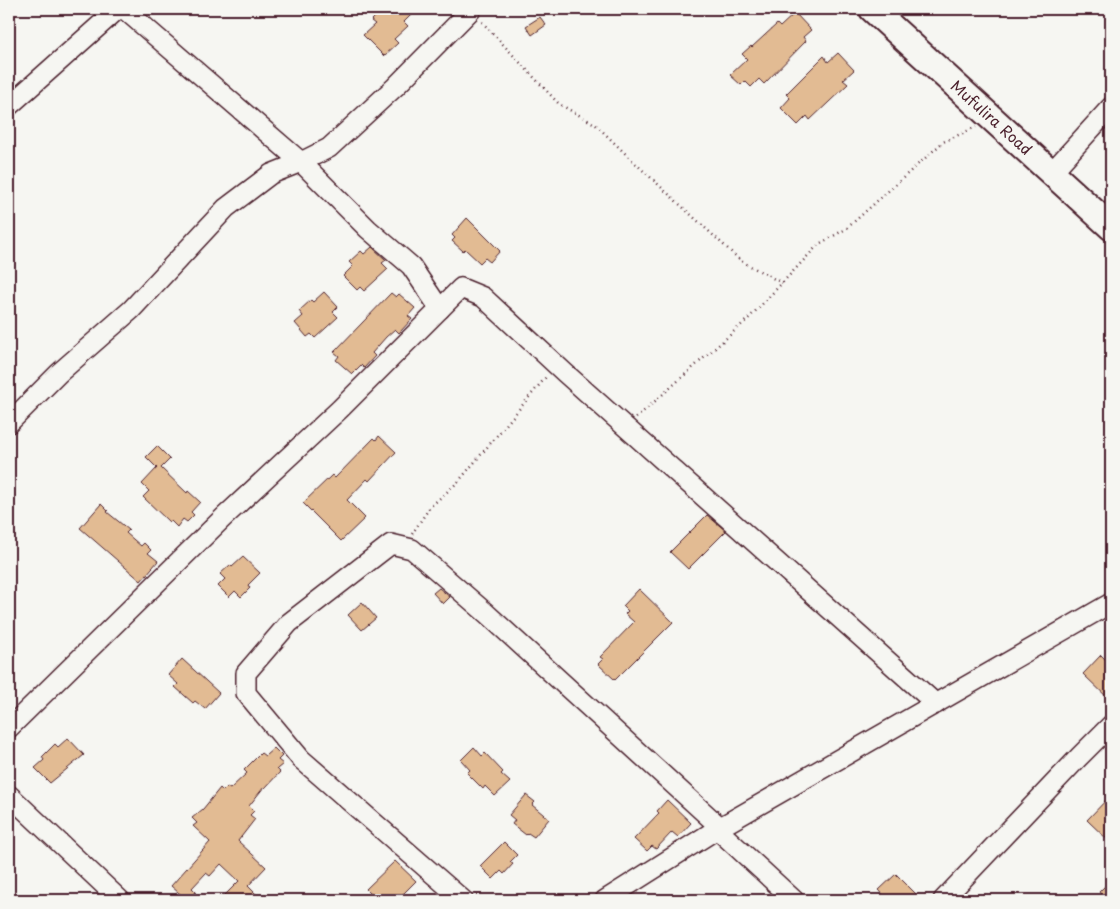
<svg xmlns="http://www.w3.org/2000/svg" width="1120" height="909" viewBox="0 0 1120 909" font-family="'Playpen Sans',sans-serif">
<rect width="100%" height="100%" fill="#f6f6f2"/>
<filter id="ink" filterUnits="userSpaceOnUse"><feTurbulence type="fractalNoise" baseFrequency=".02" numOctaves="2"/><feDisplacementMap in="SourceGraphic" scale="10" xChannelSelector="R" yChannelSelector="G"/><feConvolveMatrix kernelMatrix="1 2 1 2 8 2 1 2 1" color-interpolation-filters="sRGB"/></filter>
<g filter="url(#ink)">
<!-- building -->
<g fill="#e2bb93" stroke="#4a1f2b">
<path d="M388,9H406L411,15L404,22L408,26L394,39L398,43L384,56L363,35L375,24L371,21L381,11L383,13Z"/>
<path d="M795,13L811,30L803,37L806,41L764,84L759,79L751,87L745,81L741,85L730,75L747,59L742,54L751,46L752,47L777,24L780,27Z"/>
<path d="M540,17L546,25L532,35L526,26Z"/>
<path d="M838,53L854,70L843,80L848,84L810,120L807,116L798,125L781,108L790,98L786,94L824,56L828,62Z"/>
<path d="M467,218L500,251L490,262L485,258L480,263L465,249L463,251L452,241L455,238L452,235Z"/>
<path d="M372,247L386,260L382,263L388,269L364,291L360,287L357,290L343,276L353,266L349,262L361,251L364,254Z"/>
<path d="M324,292L338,307L333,312L338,317L315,338L311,334L307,337L295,323L303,316L299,311L311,300L313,302Z"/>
<path d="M391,293L396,297L399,294L415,308L408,316L412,319L399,333L395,329L386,337L372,353L375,356L364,368L361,365L352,374L336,360L339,356L334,352Z"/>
<path d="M379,436L396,452L369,481L367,479L347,500L365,518L341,541L303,503L332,475L335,478L374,438L376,440Z"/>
<path d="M157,446L170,459L161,468L187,493L188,491L200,502L191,512L194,515L187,522L183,519L177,527L171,521L169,522L143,497L149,491L142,484L157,468L146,457Z"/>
<path d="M101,504L108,511L107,512L129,530L126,533L141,546L144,543L151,550L148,553L158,561L141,581L80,528Z"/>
<path d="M707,515L726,531L688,569L670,552Z"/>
<path d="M243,557L260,573L248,585L250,588L241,597L235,591L229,597L218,586L225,579L220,574L230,565L232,567Z"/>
<path d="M439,588L450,597L443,604L433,593Z"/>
<path d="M639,589L673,622L615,680L598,664L603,659L600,657L634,622L625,614L628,611L623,606Z"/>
<path d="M362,602L376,618L362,630L348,615Z"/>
<path d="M1101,655L1111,665V701L1083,674Z"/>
<path d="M182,659L219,693L205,709L195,701L193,703L175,687L178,684L168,675Z"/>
<path d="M68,738L84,755L50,783L35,768L44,760L42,757L55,744L58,747Z"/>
<path d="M474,747L482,756L485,753L503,772L501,774L510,782L495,796L485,786L483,789L467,773L470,770L461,760Z"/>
<path d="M274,748L282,756L278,760L283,764L277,769L280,772L265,788L264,787L249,806L254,811L250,815L255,819L238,841L266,867L248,886L262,900H220L239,881L221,864L210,876L206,873L192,888L196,892L187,900L171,886L210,842L193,826L197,823L192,818L203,809L220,788L223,791L227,787L230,789L247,773L244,770L261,753L265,756Z"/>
<path d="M526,795L535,802L532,805L549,819L534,837L528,833L526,835L512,824L515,820L509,815Z"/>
<path d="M1111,795V843L1087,820Z"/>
<path d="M667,800L691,823L678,837L672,832L656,849L652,846L647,851L634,839L659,813L657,811Z"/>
<path d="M504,842L517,855L510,862L513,864L504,874L501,871L493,879L480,866Z"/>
<path d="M395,861L416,881L402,895L406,900H382L377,895L374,897L366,889Z"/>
<path d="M896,874L922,900H888L879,890Z"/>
<path d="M1111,880V900H1106L1099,892Z"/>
</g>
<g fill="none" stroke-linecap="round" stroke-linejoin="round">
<defs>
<g id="minor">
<path d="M9,106L118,9"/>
<path d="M1051,173L1111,107"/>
<path d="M440,309L411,266L368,229L301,162L329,148L395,87L471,10L470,9"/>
<path d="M9,423L59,373L131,310L226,208L271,174L301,162L124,9"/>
<path d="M9,728L224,517L340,409L461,288L483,297L565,373L936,704"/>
<path d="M9,795L120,900"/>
<path d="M717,829L794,900"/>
<path d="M463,900L301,759L246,693V673L289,623L391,544L412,549L486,613L720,827"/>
<path d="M605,900L717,829L1111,603"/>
<path d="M943,900L1079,757L1111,725"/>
</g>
<path id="major" d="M872,9L1111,227"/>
</defs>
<!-- minor casing -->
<use href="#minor" stroke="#4a1f2b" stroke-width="22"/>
<!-- major casing -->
<use href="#major" stroke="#4a1f2b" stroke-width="29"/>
<!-- path -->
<g stroke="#4a1f2b" stroke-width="2.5" stroke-dasharray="1 4" stroke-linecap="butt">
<path d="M482,22L559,104L595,124L635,163L741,261L782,283"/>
<path d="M636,418L748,319L819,244L846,229L943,142L976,127"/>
<path d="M412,534L430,507L458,482L546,377"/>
</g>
<!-- minor -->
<use href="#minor" stroke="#f6f6f2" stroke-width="19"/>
<!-- major -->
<use href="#major" stroke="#f6f6f2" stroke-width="25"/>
</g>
</g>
<g text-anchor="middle" stroke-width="5" stroke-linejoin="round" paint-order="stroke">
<!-- street labels -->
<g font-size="15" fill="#4a1f2b" stroke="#f6f6f2">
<text transform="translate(991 118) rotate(42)" y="5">Mufulira Road</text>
</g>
</g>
<!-- margin -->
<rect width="1120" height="909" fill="none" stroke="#f6f6f2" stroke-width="30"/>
<rect x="15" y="15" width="1090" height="879" fill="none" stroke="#4a1f2b" stroke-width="2" filter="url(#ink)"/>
</svg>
